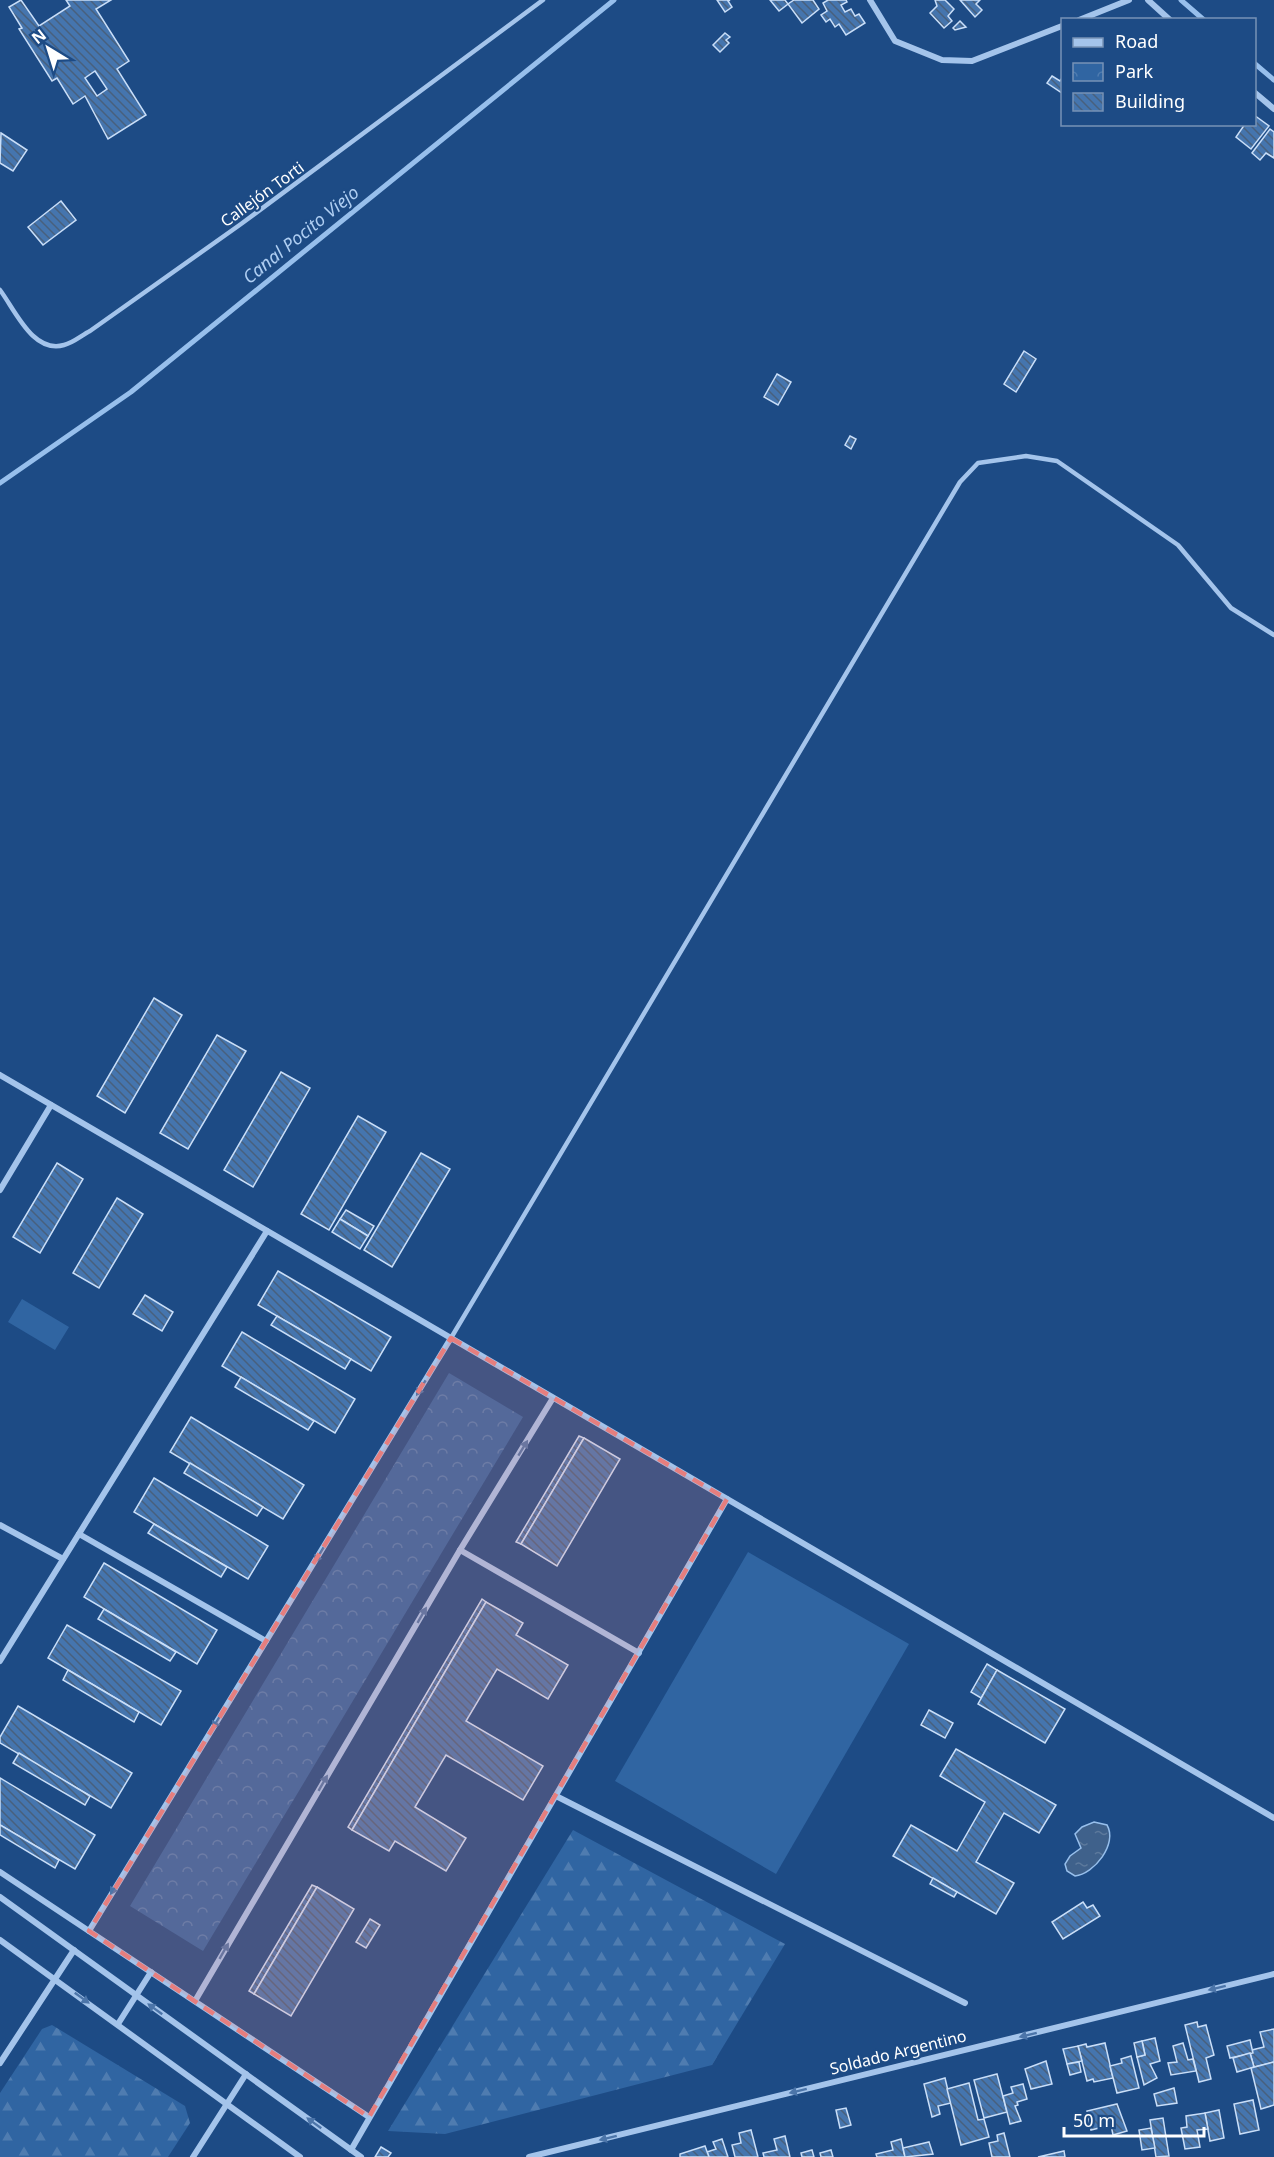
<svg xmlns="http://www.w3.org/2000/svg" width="1274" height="2157" viewBox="0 0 1274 2157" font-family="'Noto Sans',sans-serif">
<defs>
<pattern id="forest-firs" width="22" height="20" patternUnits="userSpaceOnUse" patternTransform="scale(1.5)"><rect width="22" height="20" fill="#3065a2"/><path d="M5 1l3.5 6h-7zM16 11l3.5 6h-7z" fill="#4f7cb0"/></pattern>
<pattern id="park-crowns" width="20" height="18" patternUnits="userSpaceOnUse" patternTransform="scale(1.5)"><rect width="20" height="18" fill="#3065a2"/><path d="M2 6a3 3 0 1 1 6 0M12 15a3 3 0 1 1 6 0" fill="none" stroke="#4f7cb0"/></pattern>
<pattern id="water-ripples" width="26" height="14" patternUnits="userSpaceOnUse" patternTransform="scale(1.5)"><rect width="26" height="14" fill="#3f618b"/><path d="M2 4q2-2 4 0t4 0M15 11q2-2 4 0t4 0" fill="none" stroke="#5c799c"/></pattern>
<pattern id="building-back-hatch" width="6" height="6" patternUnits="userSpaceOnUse" patternTransform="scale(1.5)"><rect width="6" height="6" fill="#4575ae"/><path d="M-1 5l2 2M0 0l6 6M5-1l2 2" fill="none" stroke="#48607d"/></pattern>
</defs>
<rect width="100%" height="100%" fill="#1d4b85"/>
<!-- forest -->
<g fill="url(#forest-firs)">
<path d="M573,1830L785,1944L712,2065L445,2134L388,2131Z"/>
<path d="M52,2025L185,2106L190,2123L168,2157H0V2093L42,2029Z"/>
</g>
<!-- park -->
<path fill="url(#park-crowns)" d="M449,1373L523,1417L203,1951L130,1906Z"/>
<!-- pitch -->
<g fill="#3065a2">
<path d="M22,1299L69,1327L55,1350L8,1322Z"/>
<path d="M748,1552L909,1644L776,1874L615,1781Z"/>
</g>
<!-- water -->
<path fill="url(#water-ripples)" stroke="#97bfec" stroke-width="1.5" d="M1094,1822L1107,1825C1118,1844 1094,1874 1075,1876L1067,1871L1065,1864L1070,1856L1081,1848L1075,1834L1082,1827Z"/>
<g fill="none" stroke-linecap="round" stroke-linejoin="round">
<!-- stream -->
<g stroke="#97bfec" stroke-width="5">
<path d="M1181,0L1204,20"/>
<path d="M1254,63L1274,80"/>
<path d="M0,483L131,392L614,0"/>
</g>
</g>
<!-- building -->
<g fill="url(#building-back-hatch)" stroke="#c9def8" stroke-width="1.5" fill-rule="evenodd">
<path d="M21,0L39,26L70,6L66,0H111L96,9L129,61L117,69L146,115L108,139L85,96L73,104L57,78L52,81L19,29L22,28L9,7ZM95,71L107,89L97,96L85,78Z"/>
<path d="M717,0H730L728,1L732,7L725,12Z"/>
<path d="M770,0H785L788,4L779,11Z"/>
<path d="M794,0H813L819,9L802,23L788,4Z"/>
<path d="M828,0H846L847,2L841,5L845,12L851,9L855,16L859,14L865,23L846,35L839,24L835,27L830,19L826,22L821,15L827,11L823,3Z"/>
<path d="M935,0H945L954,9L948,16L952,21L944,28L930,13L937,6Z"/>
<path d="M960,0H980L976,4L982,10L975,17Z"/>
<path d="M960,21L966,27L955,30L953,28Z"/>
<path d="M725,33L730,37L726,40L729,43L720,52L713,45Z"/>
<path d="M1052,76L1060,81L1062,78V93L1047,83Z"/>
<path d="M1254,115L1269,126L1251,149L1236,137L1245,124H1254Z"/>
<path d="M1270,129L1274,132V158L1266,153L1260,160L1252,153Z"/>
<path d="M1,133L27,150L13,171L0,163Z"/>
<path d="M61,201L76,220L43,245L28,227Z"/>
<path d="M1024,351L1036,359L1016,392L1004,384Z"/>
<path d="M777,374L791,382L778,405L764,397Z"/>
<path d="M850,436L856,439L851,449L845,445Z"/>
<path d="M154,998L182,1015L125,1113L97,1096Z"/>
<path d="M217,1035L246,1051L188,1149L160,1133Z"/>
<path d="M281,1072L310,1088L253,1187L224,1170Z"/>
<path d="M358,1116L386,1132L329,1230L301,1214Z"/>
<path d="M421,1153L450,1169L392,1267L364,1250Z"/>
<path d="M57,1163L83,1179L40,1253L13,1237Z"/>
<path d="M117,1198L143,1214L99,1288L73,1273Z"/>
<path d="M346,1210L374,1226L368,1236L340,1219Z"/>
<path d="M340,1219L368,1236L360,1249L332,1232Z"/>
<path d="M278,1271L391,1337L371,1371L258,1305Z"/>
<path d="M145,1295L173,1312L162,1331L133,1314Z"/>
<path d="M277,1316L351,1359L345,1369L271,1325Z"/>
<path d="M242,1332L355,1399L335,1433L222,1366Z"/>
<path d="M241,1377L314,1421L308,1430L235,1387Z"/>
<path d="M191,1417L304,1485L283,1519L170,1452Z"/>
<path d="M579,1436L584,1438L521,1544L516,1542Z"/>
<path d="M584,1438L620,1459L557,1566L521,1544Z"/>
<path d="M190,1463L263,1507L257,1516L184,1473Z"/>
<path d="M154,1478L268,1546L248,1579L134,1512Z"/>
<path d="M154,1524L227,1567L221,1577L148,1533Z"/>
<path d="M104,1563L217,1630L197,1664L84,1597Z"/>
<path d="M482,1599L486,1602L352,1830L348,1827Z"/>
<path d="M486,1602L523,1623L516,1635L568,1665L548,1699L497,1669L466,1721L543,1766L523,1800L446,1755L415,1807L466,1838L446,1871L395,1841L389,1851L352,1830Z"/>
<path d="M104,1609L176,1652L170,1661L98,1619Z"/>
<path d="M67,1625L181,1691L161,1725L48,1658Z"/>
<path d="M987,1664L997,1670L981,1698L971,1692Z"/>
<path d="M68,1670L139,1712L134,1722L63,1680Z"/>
<path d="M997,1670L1065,1709L1045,1743L978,1704Z"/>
<path d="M18,1706L132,1773L111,1808L0,1743V1737Z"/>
<path d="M929,1710L953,1723L945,1738L921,1725Z"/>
<path d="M956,1749L1056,1805L1039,1833L1004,1813L976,1862L1014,1883L996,1914L893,1856L911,1825L957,1851L985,1802L940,1776Z"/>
<path d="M19,1753L90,1796L85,1805L13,1763Z"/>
<path d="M0,1778L95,1835L75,1869L0,1825Z"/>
<path d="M0,1825L59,1860L55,1868L0,1835Z"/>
<path d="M933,1878L957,1892L954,1897L930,1884Z"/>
<path d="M312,1885L317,1887L254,1994L249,1991Z"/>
<path d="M317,1887L354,1909L291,2016L254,1994Z"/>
<path d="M1083,1902L1087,1908L1093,1905L1100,1916L1063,1939L1052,1922Z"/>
<path d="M370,1919L380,1925L366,1948L356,1942Z"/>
<path d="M1197,2022L1198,2027L1206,2025L1214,2055L1206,2058L1211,2079L1199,2082L1185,2025Z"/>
<path d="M1274,2029V2062L1254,2067L1250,2053L1252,2050L1264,2047L1260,2032Z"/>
<path d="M1155,2038L1160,2061L1150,2064L1157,2078L1144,2085L1137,2057L1145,2055L1142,2041Z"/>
<path d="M1250,2040L1253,2053L1230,2058L1227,2046Z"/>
<path d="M1142,2041L1145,2055L1137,2057L1134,2043Z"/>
<path d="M1105,2043L1113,2078L1094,2082L1093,2079L1087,2081L1078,2046L1086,2044L1087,2047Z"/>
<path d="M1183,2043L1188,2060L1193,2059L1196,2071L1171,2075L1168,2063L1177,2062L1173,2046Z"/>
<path d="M1078,2046L1082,2061L1067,2064L1063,2049Z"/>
<path d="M1250,2053L1254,2067L1237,2072L1233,2058Z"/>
<path d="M1131,2056L1139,2088L1117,2093L1110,2066L1122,2063L1121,2059Z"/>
<path d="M1046,2061L1052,2084L1031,2089L1025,2069Z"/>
<path d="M1079,2062L1081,2072L1070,2075L1067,2064Z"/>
<path d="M1274,2062V2105L1261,2109L1251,2068Z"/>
<path d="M997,2074L1007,2112L984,2118L974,2080Z"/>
<path d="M945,2078L951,2103L938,2106L940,2114L932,2117L924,2084Z"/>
<path d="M969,2083L978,2120L984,2119L989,2137L961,2145L947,2089Z"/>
<path d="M1023,2084L1027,2099L1017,2102L1018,2105L1015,2106L1021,2121L1010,2124L1003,2096L1013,2093L1011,2087Z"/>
<path d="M1174,2088L1177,2103L1157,2106L1154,2094Z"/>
<path d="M1253,2100L1259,2130L1240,2134L1234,2104Z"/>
<path d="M1117,2104L1127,2131L1113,2135L1110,2120L1101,2122L1103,2127L1091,2130L1087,2111Z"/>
<path d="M846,2108L851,2125L840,2128L836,2110Z"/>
<path d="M1219,2110L1224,2138L1210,2141L1205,2113Z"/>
<path d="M1205,2113L1208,2129L1197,2130L1200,2147L1185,2149L1181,2128L1187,2127L1186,2116Z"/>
<path d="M1163,2118L1169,2156L1156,2157L1150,2120Z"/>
<path d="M1151,2128L1155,2148L1142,2150L1139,2130Z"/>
<path d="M751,2130L758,2157H735L732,2145L741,2143L739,2133Z"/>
<path d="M1004,2133L1010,2157H992L989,2143L998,2141L997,2135Z"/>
<path d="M785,2136L790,2157H764L763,2153L777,2150L774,2139Z"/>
<path d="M722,2139L728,2157H709L707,2152L716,2149L713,2142Z"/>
<path d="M901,2139L905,2157H877L876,2154L893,2150L891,2142Z"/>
<path d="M929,2142L933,2154L905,2157L903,2148Z"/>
<path d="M705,2146L709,2157H680V2154Z"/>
<path d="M381,2147L391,2153L388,2157H375Z"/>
<path d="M812,2150L814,2157H802L801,2153Z"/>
<path d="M831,2150L833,2157H821L820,2153Z"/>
<path d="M1064,2151L1065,2157H1038Z"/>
</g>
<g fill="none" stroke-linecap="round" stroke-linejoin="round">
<!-- service -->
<g stroke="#a4c4eb" stroke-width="4.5">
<path d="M0,290C15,310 33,354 64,345C73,343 82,335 90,331L241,224L543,0"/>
<path d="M451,1338L960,482L978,463L1026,456L1057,461L1178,545L1231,608L1274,635"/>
</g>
<!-- minor -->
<g stroke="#a4c4eb" stroke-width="6">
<path d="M870,0L895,41L942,60L972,61L1062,26"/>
<path d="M1148,0L1170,20"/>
<path d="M1079,20L1129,0"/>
<path d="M1254,92L1274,109"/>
<path d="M0,1075L1274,1818"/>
<path d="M0,1190L51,1105"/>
<path d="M0,1525L63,1559"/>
<path d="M79,1534L266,1641"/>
<path d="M460,1550L639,1653"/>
<path d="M0,1661L267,1231"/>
<path d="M556,1796L965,2003"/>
<path d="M0,1872L369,2117"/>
<path d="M0,1897L361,2157"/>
<path d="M89,1931L451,1338"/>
<path d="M0,1940L300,2157"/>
<path d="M195,2001L460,1550L553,1398"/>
<path d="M118,2024L151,1972"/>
<path d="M0,2063L74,1950"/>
<path d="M351,2150L727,1499"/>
<path d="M193,2157L246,2074"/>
<path d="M529,2157L1274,1974"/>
</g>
</g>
<!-- one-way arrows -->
<defs><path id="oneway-solid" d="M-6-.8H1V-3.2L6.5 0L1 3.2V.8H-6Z" transform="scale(1.5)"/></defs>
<g fill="#4c75a9">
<use href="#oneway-solid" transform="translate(421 1388) rotate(121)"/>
<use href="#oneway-solid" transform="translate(523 1448) rotate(-59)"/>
<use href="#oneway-solid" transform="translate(319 1555) rotate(121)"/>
<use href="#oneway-solid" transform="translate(422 1615) rotate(-60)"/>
<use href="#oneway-solid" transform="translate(217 1721) rotate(121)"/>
<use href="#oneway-solid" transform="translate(323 1783) rotate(-60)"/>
<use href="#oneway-solid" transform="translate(115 1887) rotate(121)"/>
<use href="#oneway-solid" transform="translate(224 1951) rotate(-60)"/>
<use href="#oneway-solid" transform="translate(1217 1988) rotate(166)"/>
<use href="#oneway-solid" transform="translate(82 1998) rotate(36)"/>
<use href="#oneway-solid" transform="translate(155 2009) rotate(-144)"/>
<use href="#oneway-solid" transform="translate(1028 2035) rotate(166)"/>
<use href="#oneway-solid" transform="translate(798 2091) rotate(166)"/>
<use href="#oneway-solid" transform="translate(314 2123) rotate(-144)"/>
<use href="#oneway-solid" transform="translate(608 2138) rotate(166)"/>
</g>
<!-- marked area -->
<path fill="#e67e7e" fill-opacity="0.2" stroke="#e67e7e" stroke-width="4.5" stroke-dasharray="12 8" stroke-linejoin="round" d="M451,1338L727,1499L369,2117L89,1931Z"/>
<g text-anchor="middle" stroke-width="4.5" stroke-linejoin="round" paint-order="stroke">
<!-- street labels -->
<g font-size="16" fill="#fff" stroke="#1d4b85">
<text transform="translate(262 194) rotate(-36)" y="6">Callejón Torti</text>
<text transform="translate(898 2052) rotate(-14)" y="6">Soldado Argentino</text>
</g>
<!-- water labels -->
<g font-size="18" font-style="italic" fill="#afcef2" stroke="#1d4b85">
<text transform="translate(301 235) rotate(-39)" y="6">Canal Pocito Viejo</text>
</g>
</g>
<!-- legend -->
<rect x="1061" y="18" width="195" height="108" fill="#1d4b85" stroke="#7793b6" stroke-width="1.5"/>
<rect x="1073" y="38" width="30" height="9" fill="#a4c4eb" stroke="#7793b6" stroke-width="1.5"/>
<text x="1115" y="48" font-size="18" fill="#ffffff">Road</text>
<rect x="1073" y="63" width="30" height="18" fill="url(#park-crowns)" stroke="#7793b6" stroke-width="1.5"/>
<text x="1115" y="78" font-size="18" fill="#ffffff">Park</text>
<rect x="1073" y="93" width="30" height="18" fill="url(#building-back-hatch)" stroke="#7793b6" stroke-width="1.5"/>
<text x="1115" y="108" font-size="18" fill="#ffffff">Building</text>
<!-- north arrow -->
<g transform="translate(48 48) rotate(322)" stroke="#1d4b85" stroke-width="4.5" paint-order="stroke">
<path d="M0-4.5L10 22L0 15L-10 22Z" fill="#ffffff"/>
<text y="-9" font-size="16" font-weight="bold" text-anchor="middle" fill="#ffffff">N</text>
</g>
<!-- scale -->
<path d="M1064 2127v9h140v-9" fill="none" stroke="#ffffff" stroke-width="3"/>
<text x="1073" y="2127" font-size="18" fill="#ffffff" stroke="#1d4b85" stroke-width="4.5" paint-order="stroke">50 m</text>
</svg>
